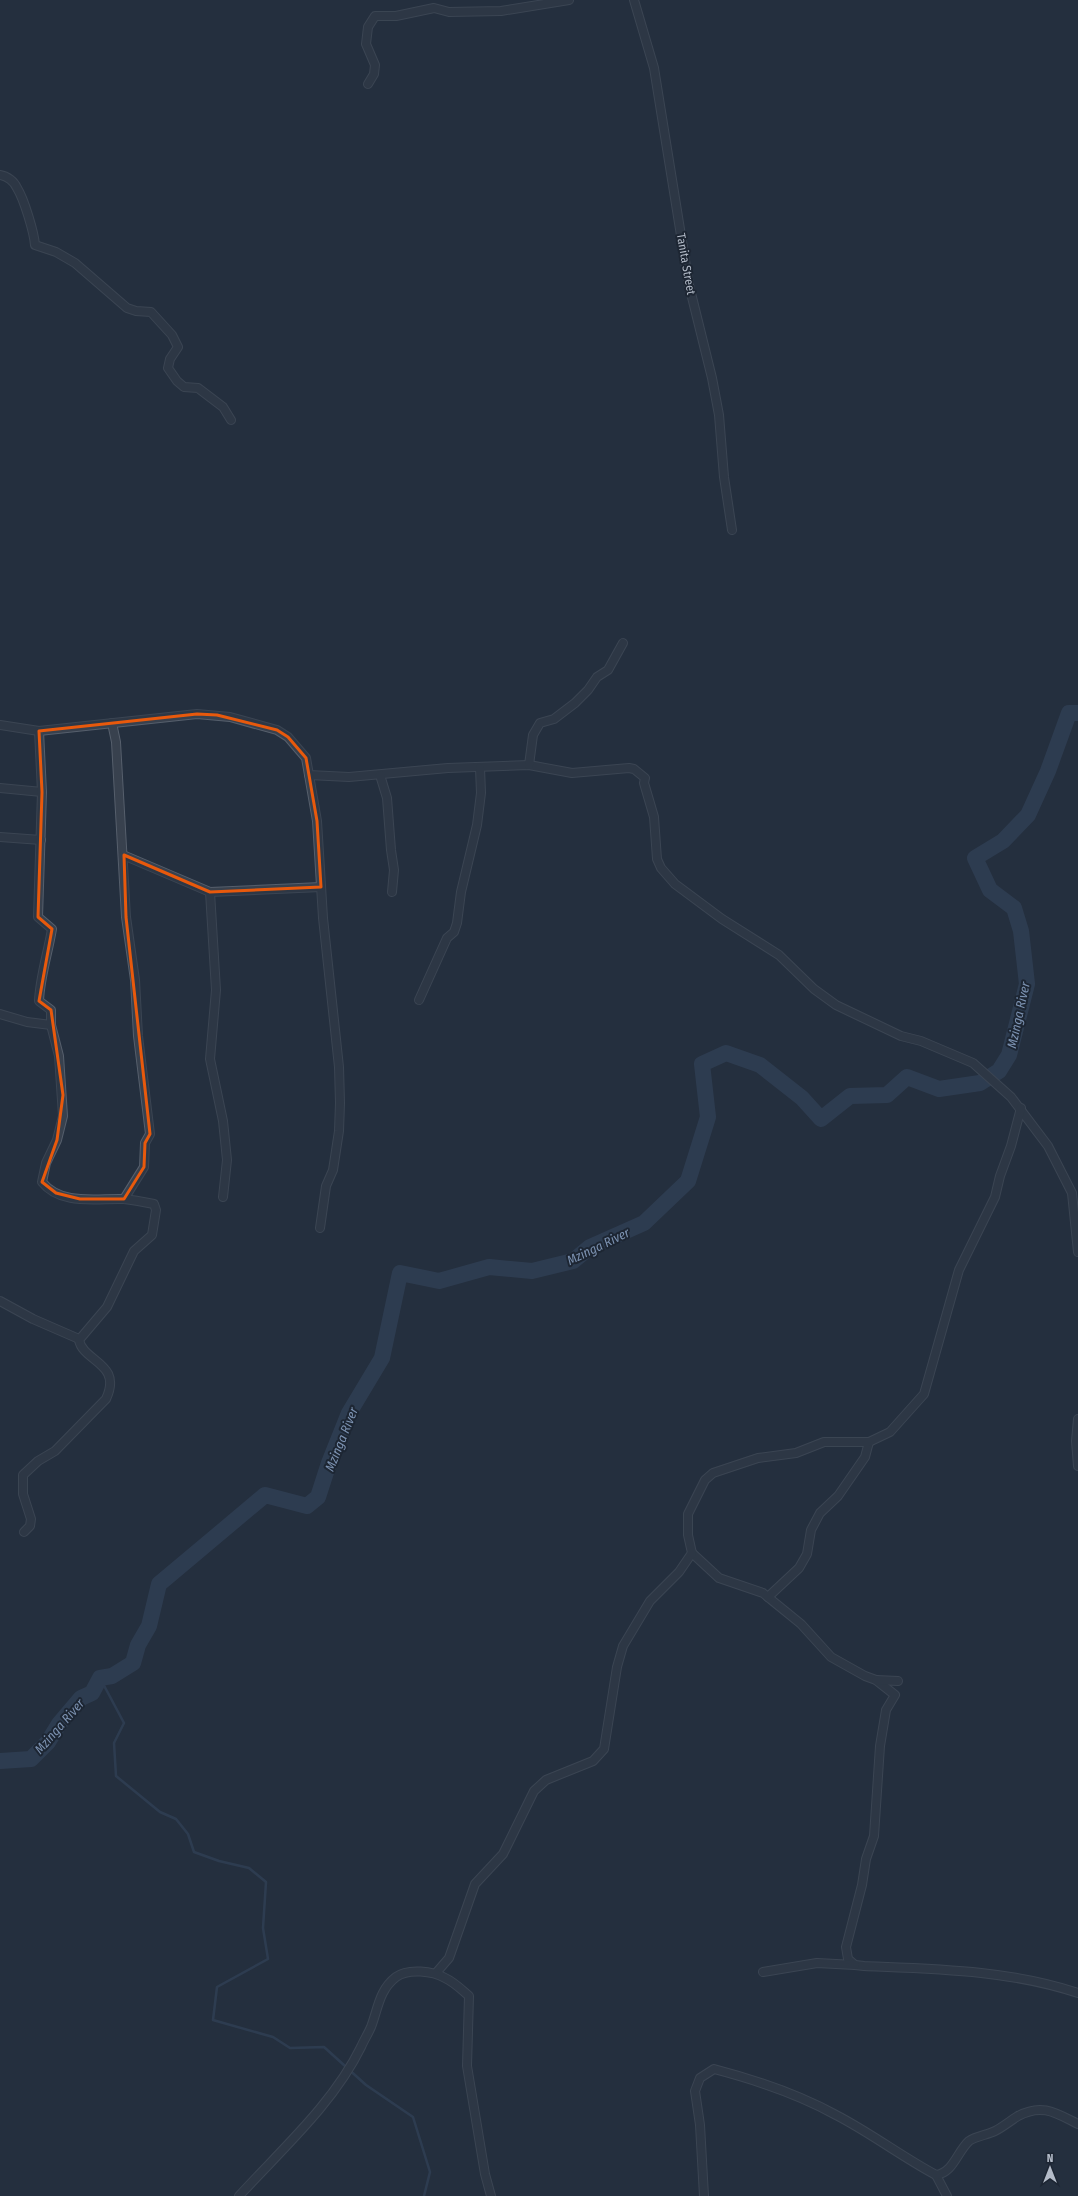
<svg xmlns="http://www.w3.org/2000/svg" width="1078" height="2196" viewBox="0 0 1078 2196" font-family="'Fira Sans Condensed',sans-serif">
<rect width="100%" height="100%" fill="#242f3e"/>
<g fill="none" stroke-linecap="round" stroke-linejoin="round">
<!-- stream -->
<path stroke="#394c67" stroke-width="2.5" d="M100,1678L124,1723L114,1743L116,1776L160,1812L176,1819L188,1834L194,1852L219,1861L249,1868L266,1882L263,1928L268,1959L217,1987L213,2020L273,2037L290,2048L324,2047L366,2085L413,2117L430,2172L424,2196"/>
<!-- river -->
<path stroke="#394c67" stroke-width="16" d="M0,1761L31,1759L48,1742L59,1724L81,1698L92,1693L100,1678L112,1676L133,1663L138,1645L149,1626L159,1584L265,1495L307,1506L318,1497L329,1463L349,1413L382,1358L400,1273L439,1281L489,1267L532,1271L573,1261L590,1247L644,1223L688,1181L708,1117L702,1064L726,1053L760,1065L802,1098L821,1119L850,1096L887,1095L907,1077L939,1089L980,1083L999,1071L1009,1055L1027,984L1021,931L1014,908L990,890L975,858L1003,841L1028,815L1048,771L1069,713H1078"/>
<defs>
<g id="street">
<path d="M634,0L654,68L689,285L712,378L719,415L724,477L732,530"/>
<path d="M368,84L374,74L375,65L366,44L368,27L375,16H396L434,8L449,12L501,11L569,0"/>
<path d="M0,175C7,176 14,181 17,188C24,199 34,232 35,245L56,252L75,263L127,308L136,311L151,312L172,335L178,347L170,359L168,368L177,381L184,387L198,388L223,407L231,420"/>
<path d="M112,723L116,742L126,917L135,980L138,1036L150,1134L145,1143L144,1167L124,1199"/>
<path d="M0,725L39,731L197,714L230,717L277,730L288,737L306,758L309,775L349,777L448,768L529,765L572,773L629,768L634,769L645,778L644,783L654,817L657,859L661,868L675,884L722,919L779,955L814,989L836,1005L901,1036L921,1041L973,1063L1011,1097L1048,1146L1072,1193L1078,1252"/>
<path d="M529,765L533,735L540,723L554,719L575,703L588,690L597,677L608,670L623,643"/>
<path d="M309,775L317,821L323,918L339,1067L340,1103L339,1131L333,1170L326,1186L320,1228"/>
<path d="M380,775L387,798L391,850L394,870L392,892"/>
<path d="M0,788L42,792"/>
<path d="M0,837L41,840"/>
<path d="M123,855L210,892L321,887"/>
<path d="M210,892L216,990L210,1059L223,1121L227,1160L223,1197"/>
<path d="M419,1000L447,938L454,932L457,923L461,892L477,825L481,793L480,768"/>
<path d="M0,1014L27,1022L51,1025"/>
<path d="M0,1301L33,1319L79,1339"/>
<path d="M1078,1419L1076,1441L1078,1466"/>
<path d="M24,1532L30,1526L31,1519L23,1494V1475L38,1461L55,1451L106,1399C123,1363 83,1362 79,1340L107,1307L134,1251L152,1235L156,1210L154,1204C144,1202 134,1200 124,1199C97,1198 61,1206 42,1182L46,1163L57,1140L63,1116L59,1056L51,1025V1010L39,1001C40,977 48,953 52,929L38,917L42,792L39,731"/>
<path d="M692,1553L719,1578L763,1593L801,1624L831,1657L865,1676L876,1680L895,1695L886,1710L880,1746L874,1836L866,1859L862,1885L846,1947L848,1959L855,1965L864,1966C936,1969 1009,1970 1078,1993"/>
<path d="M768,1597L799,1568L807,1554L811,1530L820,1513L838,1496L865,1457L869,1442"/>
<path d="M876,1680L898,1681"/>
<path d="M763,1972L817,1963L855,1965"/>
<path d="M436,1973L449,1958L475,1884L503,1854L534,1791L546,1780L593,1761L604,1749L617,1667L623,1646L650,1601L679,1572L692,1553L688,1535V1514L705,1480L713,1473L758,1458L796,1453L824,1442H869L890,1432L924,1394L959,1270L995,1197L1000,1176L1011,1146L1021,1108"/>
<path d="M936,2175L947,2196"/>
<path d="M239,2196C282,2149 333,2104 361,2047C364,2040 368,2034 371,2027C378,2009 379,1990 396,1977C408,1968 433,1971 445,1978C454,1982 462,1990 469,1996L467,2066L485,2174L491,2196"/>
<path d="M704,2196L700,2125L695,2091L700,2078L714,2069C756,2080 798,2094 836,2115C871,2133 902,2157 936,2175C953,2173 957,2152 969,2141C976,2136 987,2135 995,2131C1003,2127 1010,2121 1018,2116C1042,2103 1056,2113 1078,2124"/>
</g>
</defs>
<!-- street casing -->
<use href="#street" stroke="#565f6c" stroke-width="10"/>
<!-- street -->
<use href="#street" stroke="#38414e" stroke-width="8"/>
</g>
<!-- marked area -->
<path d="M0 0H1078V2196H0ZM197,714L217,715L277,730L288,737L306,758L317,821L321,887L210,892L124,855L126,917L150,1134L145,1143L144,1167L124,1199H80L56,1193L42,1182L57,1140L63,1095L51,1010L39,1001L52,929L38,917L42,792L39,731Z" fill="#242f3e" fill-opacity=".55" fill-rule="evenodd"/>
<path fill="none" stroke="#e8590c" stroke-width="3" stroke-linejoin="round" d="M197,714L217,715L277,730L288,737L306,758L317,821L321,887L210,892L124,855L126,917L150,1134L145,1143L144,1167L124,1199H80L56,1193L42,1182L57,1140L63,1095L51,1010L39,1001L52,929L38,917L42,792L39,731Z"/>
<g text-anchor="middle" stroke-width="4" stroke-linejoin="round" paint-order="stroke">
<!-- street labels -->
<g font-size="12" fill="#b4bcc9" stroke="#1d2633">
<text transform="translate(686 264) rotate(80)" y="4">Tanita Street</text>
</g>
<!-- water labels -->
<g font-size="13" font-style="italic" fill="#7c92b1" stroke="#1d2633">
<text transform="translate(1018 1015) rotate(-78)" y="5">Mzinga River</text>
<text transform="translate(598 1246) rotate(-26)" y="5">Mzinga River</text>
<text transform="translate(341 1439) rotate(-68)" y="5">Mzinga River</text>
<text transform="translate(59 1726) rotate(-49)" y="5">Mzinga River</text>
</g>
</g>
<!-- north arrow -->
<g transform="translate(1050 2168)" stroke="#1d2633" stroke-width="3" paint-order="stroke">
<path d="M0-3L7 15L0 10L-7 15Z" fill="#b4bcc9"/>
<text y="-6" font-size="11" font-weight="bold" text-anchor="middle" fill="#b4bcc9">N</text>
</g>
</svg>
